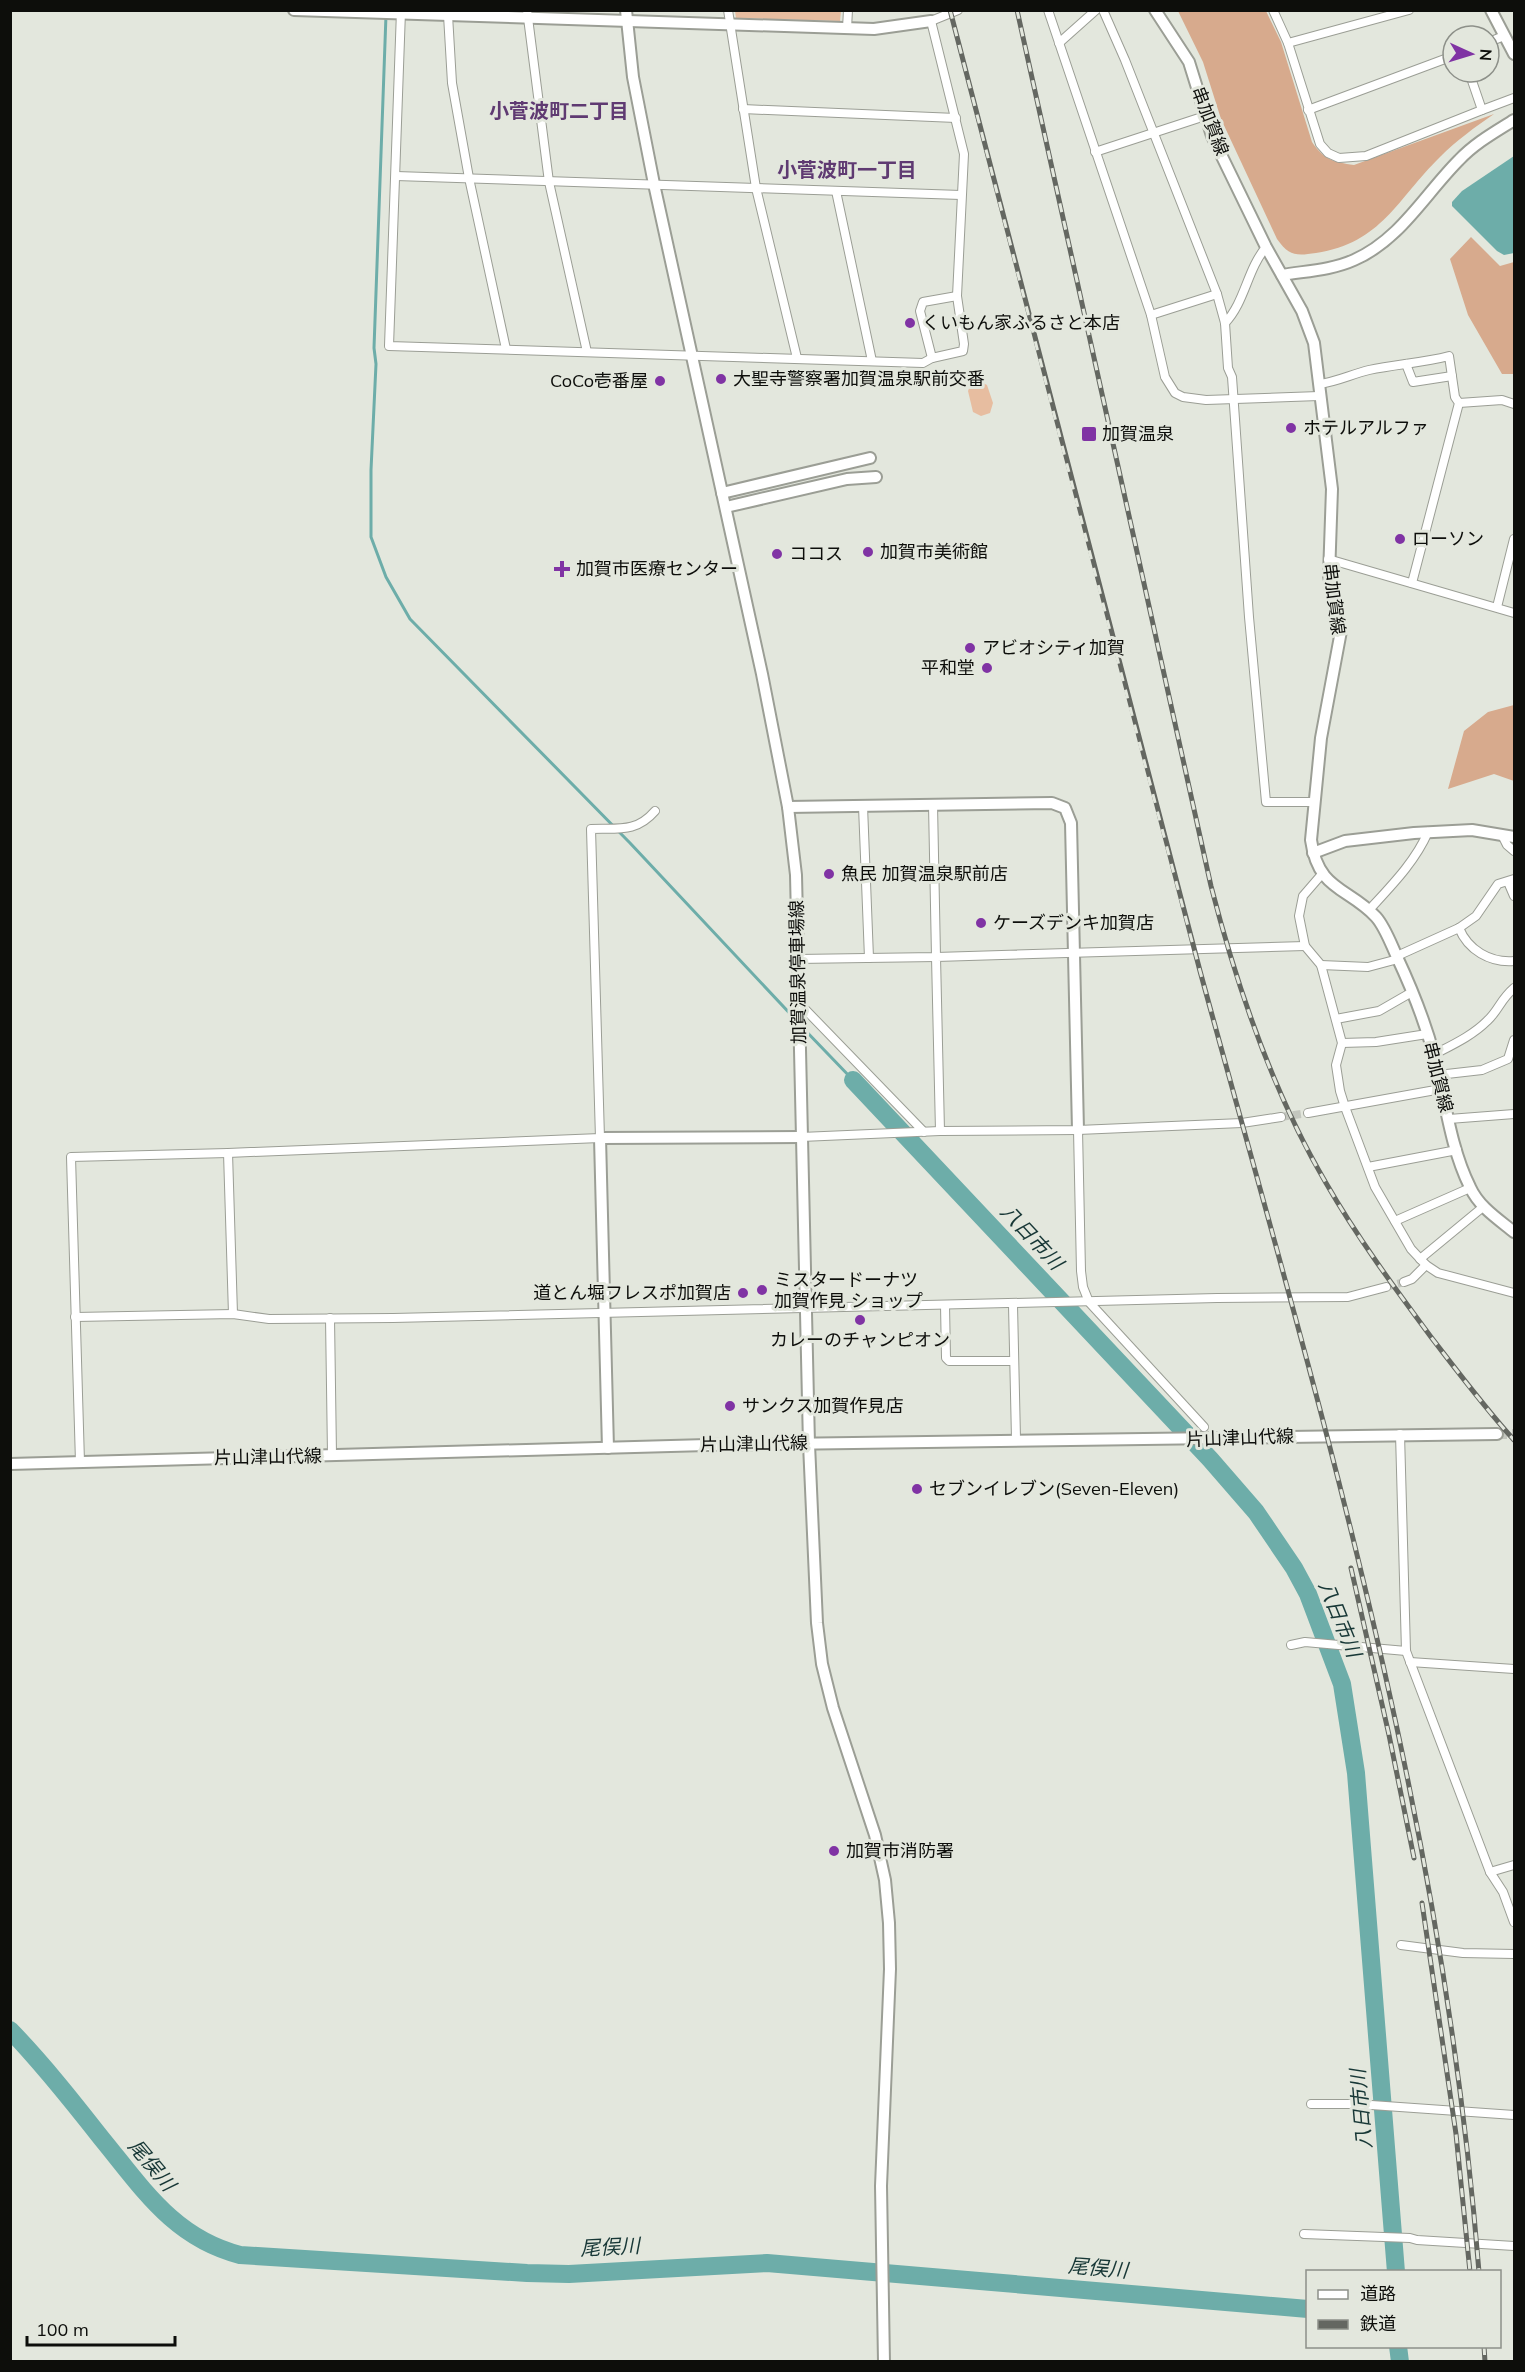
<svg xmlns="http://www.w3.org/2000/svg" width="1525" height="2372" viewBox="0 0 1525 2372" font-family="Mulish,'Noto Sans JP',sans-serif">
<rect width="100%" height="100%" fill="#e3e7dd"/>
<!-- green -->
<g fill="#e7bda0">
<path d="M735,11H841L840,21L736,18Z"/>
<path d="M979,381L987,385L993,403L990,413L981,416L973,412L968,391L970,386Z"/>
</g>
<!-- forest -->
<g fill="#d7aa8d">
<path d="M1178,11H1266L1281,42L1312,142C1324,160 1334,162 1354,165L1494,114C1475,127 1456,141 1440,157C1397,199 1382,243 1316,253C1296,256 1289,256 1277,239L1221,119L1203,62Z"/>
<path d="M1471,237L1500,266L1514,262V374H1502L1468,315L1450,259Z"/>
<path d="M1514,705V781L1494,774L1448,789L1464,731L1488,712Z"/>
</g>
<!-- water -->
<path fill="#6dada9" d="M1514,156V253L1504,255L1497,251L1452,206V202L1462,191Z"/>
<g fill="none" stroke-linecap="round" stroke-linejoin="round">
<!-- stream -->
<g stroke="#6dada9" stroke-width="3">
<path d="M386,15L374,348L376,364L371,470V537L386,577L410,619L630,843L796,1020"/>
<path d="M802,1027L853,1080"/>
</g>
<!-- river -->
<g stroke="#6dada9" stroke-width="18">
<path d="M853,1080L1210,1459L1256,1512L1294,1568L1308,1594L1342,1684L1356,1773L1396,2272"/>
<path d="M10,2030C43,2064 73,2102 102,2139C143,2189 174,2238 240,2255L527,2273L569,2274L767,2263L1308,2309"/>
<path d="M1398,2346L1400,2362"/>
</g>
<!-- street-tunnel -->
<g stroke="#c3c6be" stroke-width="8" stroke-dasharray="8 4" stroke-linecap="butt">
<path d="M1281,1117L1308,1113"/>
<path d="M1386,1287L1404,1282"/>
</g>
<!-- secondary-tunnel -->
<path stroke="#c3c6be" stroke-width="10" stroke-dasharray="10 5" stroke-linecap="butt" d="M1497,1434H1514"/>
<defs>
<g id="street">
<path d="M527,10L549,182L587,352"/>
<path d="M728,10L756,188L797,358"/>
<path d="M1048,10L1151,315L1165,377L1175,393L1183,397L1206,400L1319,396"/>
<path d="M1103,10L1125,60L1217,294L1225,323L1228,368L1232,377L1249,617L1266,802H1315"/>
<path d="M1273,10L1288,43L1320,144L1328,153L1339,158L1366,156L1482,110L1469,72"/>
<path d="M401,11L389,346L923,363L932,358L963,351L964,344L957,296L964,154L931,21L958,10"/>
<path d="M448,15L452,83L469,178L506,349"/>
<path d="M847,28L848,10"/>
<path d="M1489,42L1504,36"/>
<path d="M1059,43L1096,10"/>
<path d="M1288,43L1409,10"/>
<path d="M743,109L956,118"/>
<path d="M1308,110L1453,56"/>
<path d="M1482,110L1514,98"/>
<path d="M1095,152L1205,116"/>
<path d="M396,176L961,195"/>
<path d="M836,191L872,361"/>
<path d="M1151,315L1217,294"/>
<path d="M1225,323C1245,302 1247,270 1266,247"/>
<path d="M932,358L920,311L923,302L957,296"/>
<path d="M1406,364L1413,382L1452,376"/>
<path d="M1319,384C1336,382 1352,374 1369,370C1396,364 1423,363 1449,356L1455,397L1459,403L1412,583"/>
<path d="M1459,403L1502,400L1514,404"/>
<path d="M1328,559L1514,613"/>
<path d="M1497,607L1514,539"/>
<path d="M863,806L869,958"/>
<path d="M1502,835L1507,845L1514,851"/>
<path d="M1322,874L1303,896L1299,916L1305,946L1321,965L1342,1043L1336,1065L1340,1091L1345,1107L1375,1187L1411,1249L1426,1265L1438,1273L1514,1293"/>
<path d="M1508,882L1514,896"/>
<path d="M1369,910C1391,886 1415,862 1428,832"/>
<path d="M1459,928C1468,950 1490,963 1514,961"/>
<path d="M1397,956L1459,928L1476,916L1498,884L1514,879"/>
<path d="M797,959L936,957L933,804"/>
<path d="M1321,965L1368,967L1398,959"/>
<path d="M799,1003L924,1132"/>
<path d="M1336,1019L1379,1011L1412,992"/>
<path d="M1342,1043L1376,1042L1427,1034"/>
<path d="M1433,1055C1452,1045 1472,1036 1487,1021C1499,1010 1500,1000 1514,988"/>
<path d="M1438,1075L1482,1070L1508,1059L1514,1040"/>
<path d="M1308,1113L1441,1089"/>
<path d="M1449,1119L1514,1114"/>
<path d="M1078,1130L1081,1271L1083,1287L1089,1302L1204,1427"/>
<path d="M940,1131L936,957L1305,946"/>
<path d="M801,1137L940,1131L1078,1130L1242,1123L1281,1117"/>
<path d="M228,1153L233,1314"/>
<path d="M1368,1167L1457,1150"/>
<path d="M1395,1221L1470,1188"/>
<path d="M1420,1259L1483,1207"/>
<path d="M1404,1282L1412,1279L1426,1265"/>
<path d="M945,1305L946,1358L949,1361H1014"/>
<path d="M1013,1305L1016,1439"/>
<path d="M75,1317L233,1314L269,1319L393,1318L1217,1298L1348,1297L1386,1287"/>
<path d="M330,1318L332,1455"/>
<path d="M1400,1434L1406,1651L1490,1872L1503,1892L1514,1922"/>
<path d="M80,1462L71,1157L228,1153L600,1138L591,829C618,828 636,833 655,811"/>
<path d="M1291,1645L1305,1642L1406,1651"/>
<path d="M1410,1662L1514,1669"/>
<path d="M1490,1872L1514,1865"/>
<path d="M1401,1945L1463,1953L1514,1954"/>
<path d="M1311,2104H1357L1514,2115"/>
<path d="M1304,2234L1410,2238L1417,2240L1514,2246"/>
</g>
<g id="secondary">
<path d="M294,10L874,29L931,21"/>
<path d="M626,10L633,77L654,184L762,674L788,807L796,875L809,1444L817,1623L822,1664L833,1708L875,1835L885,1880L889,1923L890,1969L881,2186L884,2362"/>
<path d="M1155,10L1189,62L1212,136L1266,247L1302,311L1314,343L1332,489L1329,576L1341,631L1321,738L1311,840C1318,891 1348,887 1376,917C1385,927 1391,944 1397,957C1412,989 1425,1022 1434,1055C1445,1098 1450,1147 1470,1187C1479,1207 1498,1219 1514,1232"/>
<path d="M1491,10L1514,54"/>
<path d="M1282,275C1306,271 1332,270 1354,260C1400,240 1425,194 1459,160C1475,143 1495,132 1514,120"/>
<path d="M722,493L870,458"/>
<path d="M726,507L847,479L876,477"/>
<path d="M788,807L1052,803L1065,808L1071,823L1078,1130"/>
<path d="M1313,853L1345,841L1414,833L1472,830L1514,837"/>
<path d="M608,1448L600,1138L801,1137"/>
<path d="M10,1464L707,1445L1497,1434"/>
</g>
</defs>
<!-- street casing -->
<use href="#street" stroke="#9b9e95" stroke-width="10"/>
<!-- secondary casing -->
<use href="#secondary" stroke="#9b9e95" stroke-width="14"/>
<!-- street -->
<use href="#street" stroke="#fff" stroke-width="8"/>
<!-- secondary -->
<use href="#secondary" stroke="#fff" stroke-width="10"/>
<defs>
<g id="rail">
<path d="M950,10C1033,331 1114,652 1200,971C1271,1231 1347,1489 1402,1752C1438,1923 1465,2097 1479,2272"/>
<path d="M1017,10L1211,886C1237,987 1273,1093 1326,1183C1357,1237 1394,1287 1431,1337C1458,1372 1485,1408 1514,1440"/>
<path d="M1351,1568L1389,1735L1414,1858"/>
<path d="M1422,1903L1456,2134L1470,2272"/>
<path d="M1484,2346L1485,2362"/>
</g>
</defs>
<!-- rail casing -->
<use href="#rail" stroke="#646761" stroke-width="5"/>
<!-- rail -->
<use href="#rail" stroke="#e3e7dd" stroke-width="3" stroke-dasharray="9" stroke-linecap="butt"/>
</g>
<!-- markers -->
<g fill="#8033a4" stroke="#e3e7dd" stroke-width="2">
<circle cx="910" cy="323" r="6"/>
<circle cx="721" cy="379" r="6"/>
<circle cx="660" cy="381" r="6"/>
<circle cx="1291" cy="428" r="6"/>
<rect x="1081" y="426" width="16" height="16" rx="3"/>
<circle cx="1400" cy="539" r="6"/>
<circle cx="868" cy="552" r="6"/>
<circle cx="777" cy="554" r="6"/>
<path d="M559 560h6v6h6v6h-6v6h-6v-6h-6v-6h6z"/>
<circle cx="970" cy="648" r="6"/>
<circle cx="987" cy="668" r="6"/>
<circle cx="829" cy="874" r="6"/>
<circle cx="981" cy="923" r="6"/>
<circle cx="762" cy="1290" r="6"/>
<circle cx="743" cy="1293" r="6"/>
<circle cx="860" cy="1320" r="6"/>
<circle cx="730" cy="1406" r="6"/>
<circle cx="917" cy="1489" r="6"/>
<circle cx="834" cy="1851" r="6"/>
</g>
<g text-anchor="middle" stroke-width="6" stroke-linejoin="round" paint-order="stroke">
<!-- street labels -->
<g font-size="18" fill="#0d0e0b" stroke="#e3e7dd">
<text transform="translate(1210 121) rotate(69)" y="6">串加賀線</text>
<text transform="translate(1334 599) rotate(83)" y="6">串加賀線</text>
<text transform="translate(798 972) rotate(-91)" y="6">加賀温泉停車場線</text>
<text transform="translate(1438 1077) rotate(76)" y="6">串加賀線</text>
<text transform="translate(1240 1438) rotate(-2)" y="6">片山津山代線</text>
<text transform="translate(754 1444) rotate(-1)" y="6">片山津山代線</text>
<text transform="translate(268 1457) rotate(-1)" y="6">片山津山代線</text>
</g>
<!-- poi labels -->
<g font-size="18" fill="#0d0e0b" stroke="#e3e7dd" text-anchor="start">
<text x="922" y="329">くいもん家ふるさと本店</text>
<text x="733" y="385">大聖寺警察署加賀温泉駅前交番</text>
<text x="648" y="387" text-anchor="end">CoCo壱番屋</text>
<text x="1303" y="434">ホテルアルファ</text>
<text x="1102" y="440">加賀温泉</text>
<text x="1412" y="545">ローソン</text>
<text x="880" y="558">加賀市美術館</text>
<text x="789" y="560">ココス</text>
<text x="576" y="575">加賀市医療センター</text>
<text x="982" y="654">アビオシティ加賀</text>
<text x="975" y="674" text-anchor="end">平和堂</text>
<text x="841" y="880">魚民 加賀温泉駅前店</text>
<text x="993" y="929">ケーズデンキ加賀店</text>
<text x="774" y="1286">ミスタードーナツ<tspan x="774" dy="21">加賀作見 ショップ</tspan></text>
<text x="731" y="1299" text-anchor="end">道とん堀フレスポ加賀店</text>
<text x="860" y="1346" text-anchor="middle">カレーのチャンピオン</text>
<text x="742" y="1412">サンクス加賀作見店</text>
<text x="929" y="1495">セブンイレブン(Seven-Eleven)</text>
<text x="846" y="1857">加賀市消防署</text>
</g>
<!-- neighbourhood labels -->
<g font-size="20" font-weight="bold" fill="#5f3a72" stroke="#e3e7dd">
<text x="559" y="118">小菅波町二丁目</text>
<text x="847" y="177">小菅波町一丁目</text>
</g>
<!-- water labels -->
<g font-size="20" font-style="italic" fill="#173736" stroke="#e3e7dd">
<text transform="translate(1032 1237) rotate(47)" y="7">八日市川</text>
<text transform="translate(1340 1619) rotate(68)" y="7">八日市川</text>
<text transform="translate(1361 2109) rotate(-95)" y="7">八日市川</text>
<text transform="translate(152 2165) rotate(50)" y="7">尾俣川</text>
<text transform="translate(610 2247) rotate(-3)" y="7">尾俣川</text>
<text transform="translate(1098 2268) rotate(5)" y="7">尾俣川</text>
</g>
</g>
<!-- border -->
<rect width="1525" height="2372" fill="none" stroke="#0d0e0b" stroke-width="24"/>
<!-- legend -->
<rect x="1306" y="2270" width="195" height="78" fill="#e3e7dd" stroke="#8d9089" stroke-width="1.5"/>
<rect x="1318" y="2290" width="30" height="9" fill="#ffffff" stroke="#8d9089" stroke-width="1.5"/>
<text x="1360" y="2300" font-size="18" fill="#0d0e0b">道路</text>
<rect x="1318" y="2320" width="30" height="9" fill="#646761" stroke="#8d9089" stroke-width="1.5"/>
<text x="1360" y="2330" font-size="18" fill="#0d0e0b">鉄道</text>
<!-- north arrow -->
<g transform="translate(1471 54) rotate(94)"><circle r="28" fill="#e3e7dd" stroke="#8d9089" stroke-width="1.5"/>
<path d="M0-4.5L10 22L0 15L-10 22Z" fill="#8033a4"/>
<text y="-9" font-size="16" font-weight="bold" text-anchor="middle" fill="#0d0e0b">N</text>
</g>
<!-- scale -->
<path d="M27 2336v9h148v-9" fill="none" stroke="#0d0e0b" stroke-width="3"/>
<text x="36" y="2336" font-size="18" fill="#0d0e0b" stroke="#e3e7dd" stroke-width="4.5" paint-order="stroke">100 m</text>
</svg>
